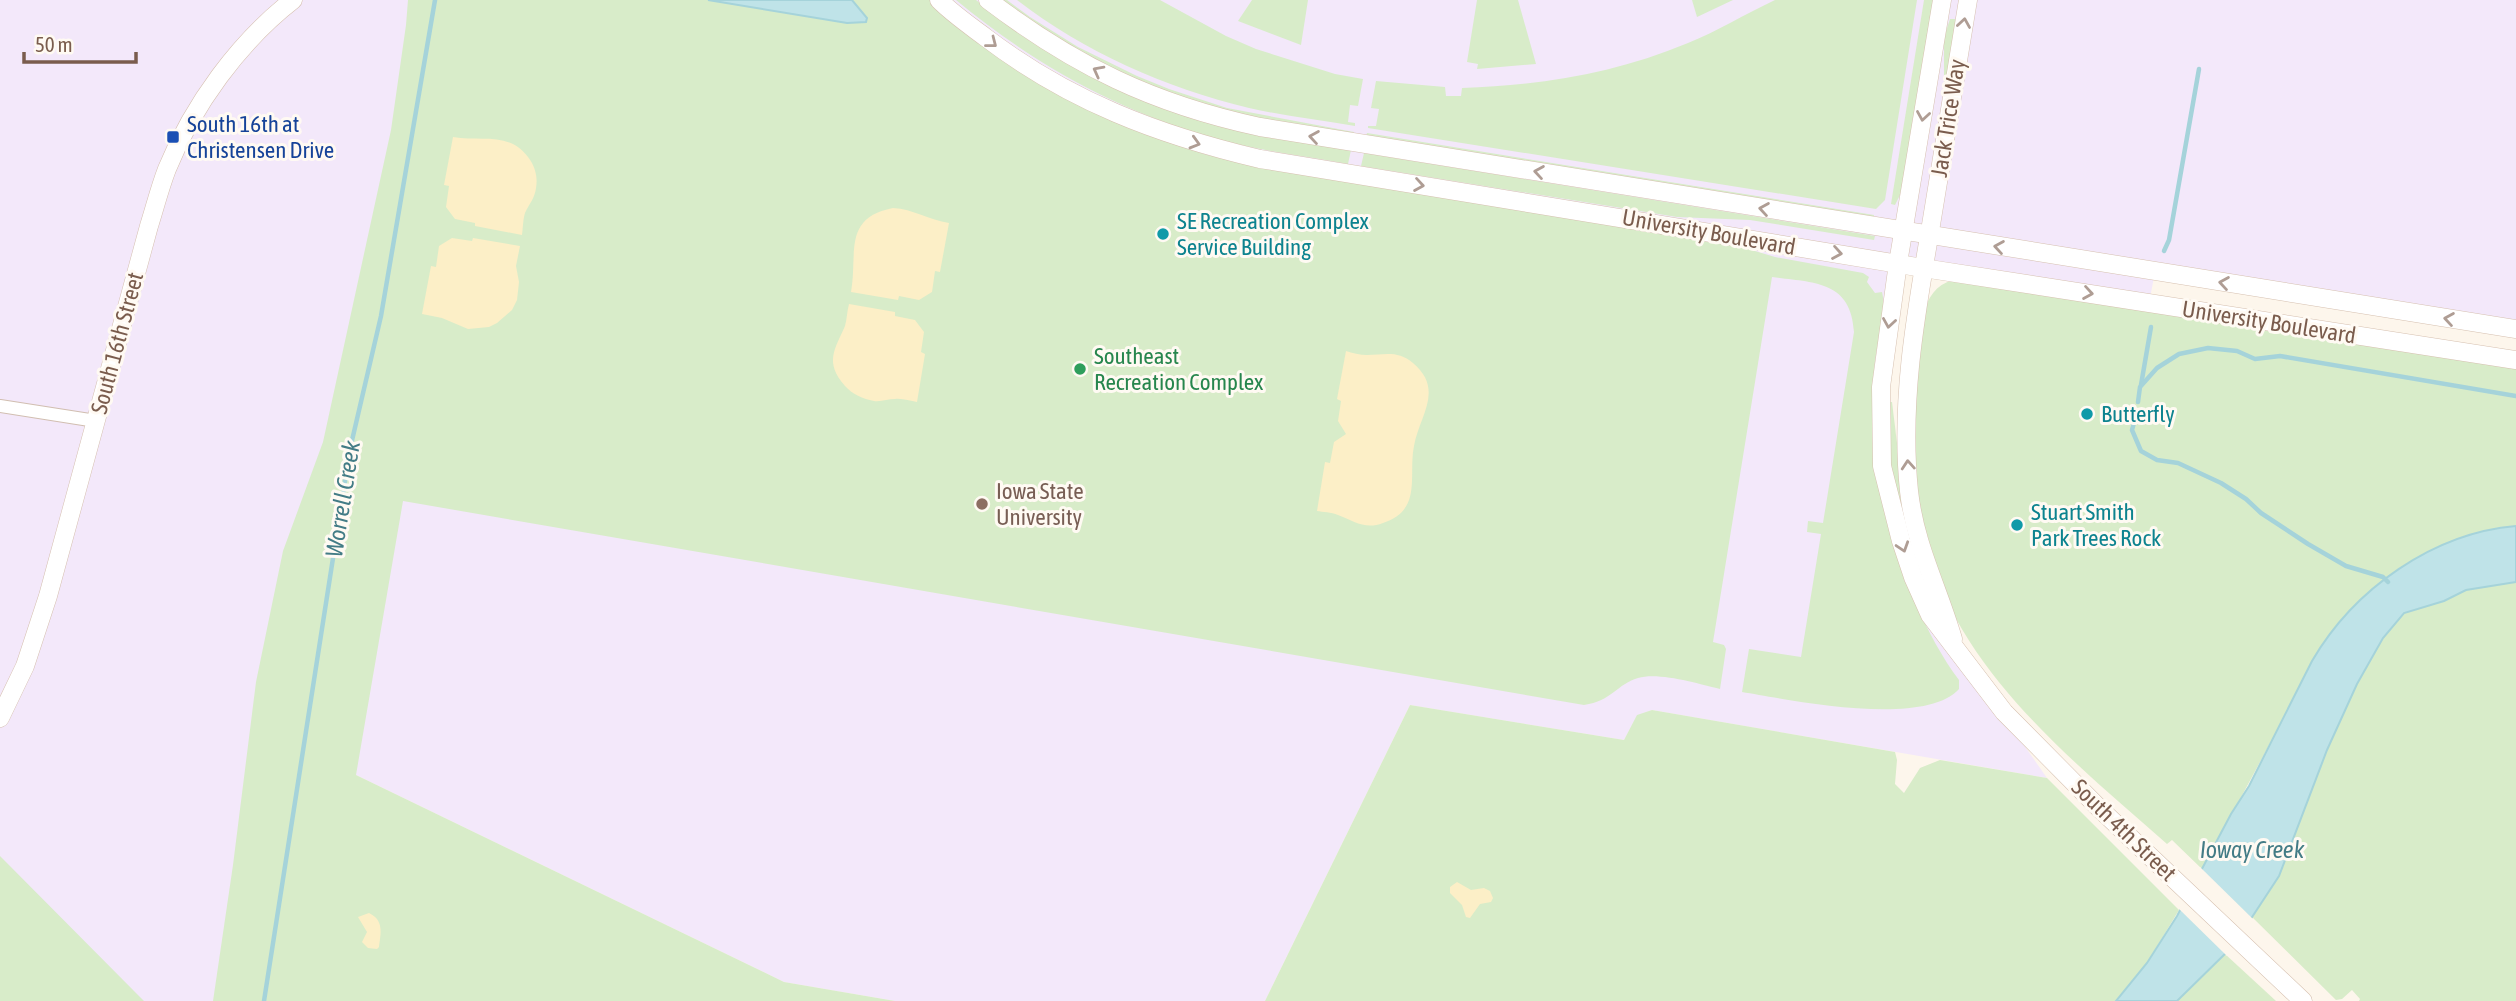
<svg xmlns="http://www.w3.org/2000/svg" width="2516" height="1001" viewBox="0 0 2516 1001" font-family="'Asap Condensed',sans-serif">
<rect width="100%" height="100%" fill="#fdf6ec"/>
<!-- education -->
<path fill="#f3e8fa" d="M0,0H2516V329L2155,272L2148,308L1898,264L1884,349L1900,542L1986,691L2047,778L1652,710L1637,716L1624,740L1410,705L1265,1001H895L784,982L356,775L257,1001H67L0,939Z"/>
<!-- green -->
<g fill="#d8ecc9">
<path d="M408,0H930L948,17L1131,128L1204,154L1241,163L1735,245L1775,257L1863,273L1869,277L1867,282L1875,293L1882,292L1883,297C1884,319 1878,340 1875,361C1873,380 1872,400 1872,420C1872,500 1911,616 1959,680V689C1924,728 1790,700 1742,692L1749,649L1801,657L1821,534L1807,532L1808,521L1823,523L1854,332C1851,280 1813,283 1772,277L1713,642L1724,645L1726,649L1720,689C1698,684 1660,672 1638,678C1617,684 1612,701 1584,705L403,501L356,775L784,982L895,1001H213L233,865L256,682L283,551L323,442L391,130L406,25Z"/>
<path d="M956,0H976L1021,35L1059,59L1143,101L1221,127L1351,150L1348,164C1305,156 1260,151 1217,139C1120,112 1033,64 956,0Z"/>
<path d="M1002,0H1007L1030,17L1078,47L1137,76L1169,89L1227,108L1354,132L1353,135C1311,128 1268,123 1227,112C1144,89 1071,50 1002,0Z"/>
<path d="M1017,0H1160L1226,36L1256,49L1335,74L1363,79L1358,106L1350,105L1348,122L1355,123V126C1320,120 1284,116 1249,108C1166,88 1084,52 1017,0Z"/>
<path d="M1252,0H1308L1301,45L1238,21Z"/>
<path d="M1477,0H1518L1536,64L1477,69L1478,64L1467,62Z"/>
<path d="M1692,0H1733L1697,17Z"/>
<path d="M1775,0H1917L1885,200L1876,209L1368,128V126H1376L1379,109L1371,108L1376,81L1445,87L1446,96H1461L1462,88C1542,85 1613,74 1688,43C1718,31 1745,14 1775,0Z"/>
<path d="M1924,0H1934L1903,189L1895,205L1891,204Z"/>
<path d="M1950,19H1955V26L1946,85H1944V37Z"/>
<path d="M1367,133L1874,215V217L1366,137Z"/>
<path d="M1364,153L1875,236L1874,240L1750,220L1677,217L1361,166Z"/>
<path d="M1953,280L2516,368V526C2434,533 2353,591 2312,661C2278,732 2238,800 2203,870L2172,840L2167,844C2073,761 1961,673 1926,546C1921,530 1921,511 1918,494C1912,450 1911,405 1918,361C1922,331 1918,290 1953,280Z"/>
<path d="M1888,402H1892L1907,525L1904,526L1890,460Z"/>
<path d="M2516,582V1001H2359L2360,999L2352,990L2342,999L2336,1000L2252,917L2279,876L2327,750L2357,684L2383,638L2404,613L2444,601L2466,590Z"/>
<path d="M1410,705L1624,740L1637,715L1652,710L1895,752L1897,760L1895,784L1904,793L1920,768L1940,760L2047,778L2179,910L2147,963L2116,1001H1265Z"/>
<path d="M0,856L134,991L144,1001H0Z"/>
<path d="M2225,954L2276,1001H2177Z"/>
</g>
<!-- sand -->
<g fill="#fcefc7">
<path d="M453,137C480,142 509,131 528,157C535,166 538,177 536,188C535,198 529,204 525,213C523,219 523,228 522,235L475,226V223L455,219L446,207L449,186L444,185Z"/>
<path d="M893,208C913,209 929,220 949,223L940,272L935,271L932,292L919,300L899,296L898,300L851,292C858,254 842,218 893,208Z"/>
<path d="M452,238L472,241L473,238L520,246L516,266L519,282L517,300L512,310L497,323L489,327L468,329L442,318L422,314L431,266L436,267L439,246Z"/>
<path d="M849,304L895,312V316L915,320L924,332L921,352L925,354L917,402C910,401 902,398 895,399C888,399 881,402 874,401C863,399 852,394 845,386C824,362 835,349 845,326C847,319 847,311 849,304Z"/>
<path d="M1346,351C1352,353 1360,355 1367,355C1384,355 1398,350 1413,363C1445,390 1419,416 1414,446C1408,476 1423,510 1383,523C1365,530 1354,521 1338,515C1331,512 1323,512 1317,511L1325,462L1330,463L1334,442L1346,434L1338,421L1341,401L1337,399Z"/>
<path d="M1457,882L1471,890L1484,888L1490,891L1493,898L1491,902L1480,904L1470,918L1466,917L1462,905L1450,893V887Z"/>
<path d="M369,913C384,920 381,933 379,947L377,949L368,948L362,942L367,932L358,917Z"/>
</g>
<!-- water -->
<g fill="#bfe3e8" stroke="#a5d3da" stroke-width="2">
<path d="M708,0H852L867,18L866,22L847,23Z"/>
<path d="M2516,526V582L2466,590L2444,601L2404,613L2383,638L2357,684L2327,750L2279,876L2233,946L2177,1001H2116L2147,963L2177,916L2231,814L2249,786L2312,661C2354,589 2433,533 2516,526Z"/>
</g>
<!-- pier -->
<path fill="#fdf6ec" d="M2200,867L2254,920L2235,949L2227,956L2177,907Z"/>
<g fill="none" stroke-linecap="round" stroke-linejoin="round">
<!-- stream -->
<g stroke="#a5d3da" stroke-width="4.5">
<path d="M2164,251L2169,240L2199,69"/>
<path d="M2141,385L2151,327"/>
<path d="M2138,402L2140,387L2157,368L2179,354L2208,348L2237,351L2255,359L2280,356L2516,396"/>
<path d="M2134,423L2132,430L2141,451L2157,460L2178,463L2221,483L2246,499L2261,513L2308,544L2346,566L2383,577L2388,582"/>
<path d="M264,1001L350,449L381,316L435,0"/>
</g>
<defs>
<path id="street" d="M0,406L96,421"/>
<g id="secondary">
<path d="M939,0C953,14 969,25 985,37C1069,101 1158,135 1260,159L1923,268L2516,360"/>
<path d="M988,0C1075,66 1153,104 1260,127L2516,329"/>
<path d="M1942,0L1898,263L1881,387L1882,466L1901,541L1913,577L1930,615L2004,712L2099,808L2303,1001"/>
<path d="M1953,639C1938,587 1915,546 1909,491C1900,404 1915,318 1930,231C1942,154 1955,77 1968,0"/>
<path d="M0,718L25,666L48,596L149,226C155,207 160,187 167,169C193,105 239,42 293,0"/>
</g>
</defs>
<!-- street casing -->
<use href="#street" stroke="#d1beb0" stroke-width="14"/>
<!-- secondary casing -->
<use href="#secondary" stroke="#d6c0b0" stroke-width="19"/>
<!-- street -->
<use href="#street" stroke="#fff" stroke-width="12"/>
<!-- secondary -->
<use href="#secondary" stroke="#fff" stroke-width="18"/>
</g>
<!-- one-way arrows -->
<defs><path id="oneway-chevron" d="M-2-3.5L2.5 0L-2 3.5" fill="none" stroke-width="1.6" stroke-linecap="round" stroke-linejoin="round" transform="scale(1.75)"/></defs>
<g stroke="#af9d94">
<use href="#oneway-chevron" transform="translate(1964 23) rotate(-81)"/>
<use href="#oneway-chevron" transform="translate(992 43) rotate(38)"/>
<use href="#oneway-chevron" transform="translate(1098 71) rotate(-152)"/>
<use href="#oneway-chevron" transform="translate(1923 116) rotate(99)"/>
<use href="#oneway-chevron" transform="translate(1314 137) rotate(-171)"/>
<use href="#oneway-chevron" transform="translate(1195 143) rotate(16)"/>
<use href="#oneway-chevron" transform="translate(1539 172) rotate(-171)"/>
<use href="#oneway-chevron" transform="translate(1419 185) rotate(9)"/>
<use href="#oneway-chevron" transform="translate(1764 209) rotate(-171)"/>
<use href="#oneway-chevron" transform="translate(1999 247) rotate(-171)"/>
<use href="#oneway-chevron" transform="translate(1837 253) rotate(10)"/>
<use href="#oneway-chevron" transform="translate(2224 283) rotate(-171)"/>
<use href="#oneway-chevron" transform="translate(2088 293) rotate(9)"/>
<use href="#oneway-chevron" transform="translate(2449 319) rotate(-171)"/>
<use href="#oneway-chevron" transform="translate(1889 323) rotate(99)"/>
<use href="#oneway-chevron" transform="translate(1908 465) rotate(-94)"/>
<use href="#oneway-chevron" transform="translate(1903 547) rotate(72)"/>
</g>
<!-- markers -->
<rect fill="#1a4fb4" stroke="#fffaf3" stroke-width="2.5" x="166" y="130" width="14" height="14" rx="3.5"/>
<g fill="#0f9aa8" stroke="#fffaf3" stroke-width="2.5">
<circle cx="1163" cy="234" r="7"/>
<circle cx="2087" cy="414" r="7"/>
<circle cx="2017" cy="525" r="7"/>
</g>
<circle fill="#2e9e5b" stroke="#fffaf3" stroke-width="2.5" cx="1080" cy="369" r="7"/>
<circle fill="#8d6e63" stroke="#fffaf3" stroke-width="2.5" cx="982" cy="504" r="7"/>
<g text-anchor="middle" stroke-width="6" stroke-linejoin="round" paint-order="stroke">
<!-- street labels -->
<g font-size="23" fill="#7a5c4d" stroke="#fffaf3">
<text transform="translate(1948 118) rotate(-81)" y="8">Jack Trice Way</text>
<text transform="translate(1709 232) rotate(10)" y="8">University Boulevard</text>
<text transform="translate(2269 322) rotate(9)" y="8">University Boulevard</text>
<text transform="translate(117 343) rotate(-75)" y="8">South 16th Street</text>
<text transform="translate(2124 830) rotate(44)" y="8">South 4th Street</text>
</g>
<!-- transit labels -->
<g font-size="23" fill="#164399" stroke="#fffaf3" text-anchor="start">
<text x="187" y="132">South 16th at<tspan x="187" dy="26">Christensen Drive</tspan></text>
</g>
<!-- culture labels -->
<g font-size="23" fill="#0d838f" stroke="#fffaf3" text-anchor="start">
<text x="1177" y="229">SE Recreation Complex<tspan x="1177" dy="26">Service Building</tspan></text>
<text x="2101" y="422">Butterfly</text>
<text x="2031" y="520">Stuart Smith<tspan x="2031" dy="26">Park Trees Rock</tspan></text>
</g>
<!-- leisure labels -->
<g font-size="23" fill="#27864d" stroke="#fffaf3" text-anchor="start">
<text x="1094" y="364">Southeast<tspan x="1094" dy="26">Recreation Complex</tspan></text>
</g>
<!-- education labels -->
<g font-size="23" fill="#785e54" stroke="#fffaf3" text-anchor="start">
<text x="996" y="499">Iowa State<tspan x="996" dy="26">University</tspan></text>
</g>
<!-- water labels -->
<g font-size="24" font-style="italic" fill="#437c86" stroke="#fffaf3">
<text transform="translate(343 499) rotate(-81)" y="8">Worrell Creek</text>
<text x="2252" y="858">Ioway Creek</text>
</g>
</g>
<!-- scale -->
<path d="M24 52v10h112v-10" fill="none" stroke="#7a5c4d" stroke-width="3.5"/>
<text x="35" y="52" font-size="21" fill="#7a5c4d" stroke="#fffaf3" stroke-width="5" paint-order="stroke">50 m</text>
</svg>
